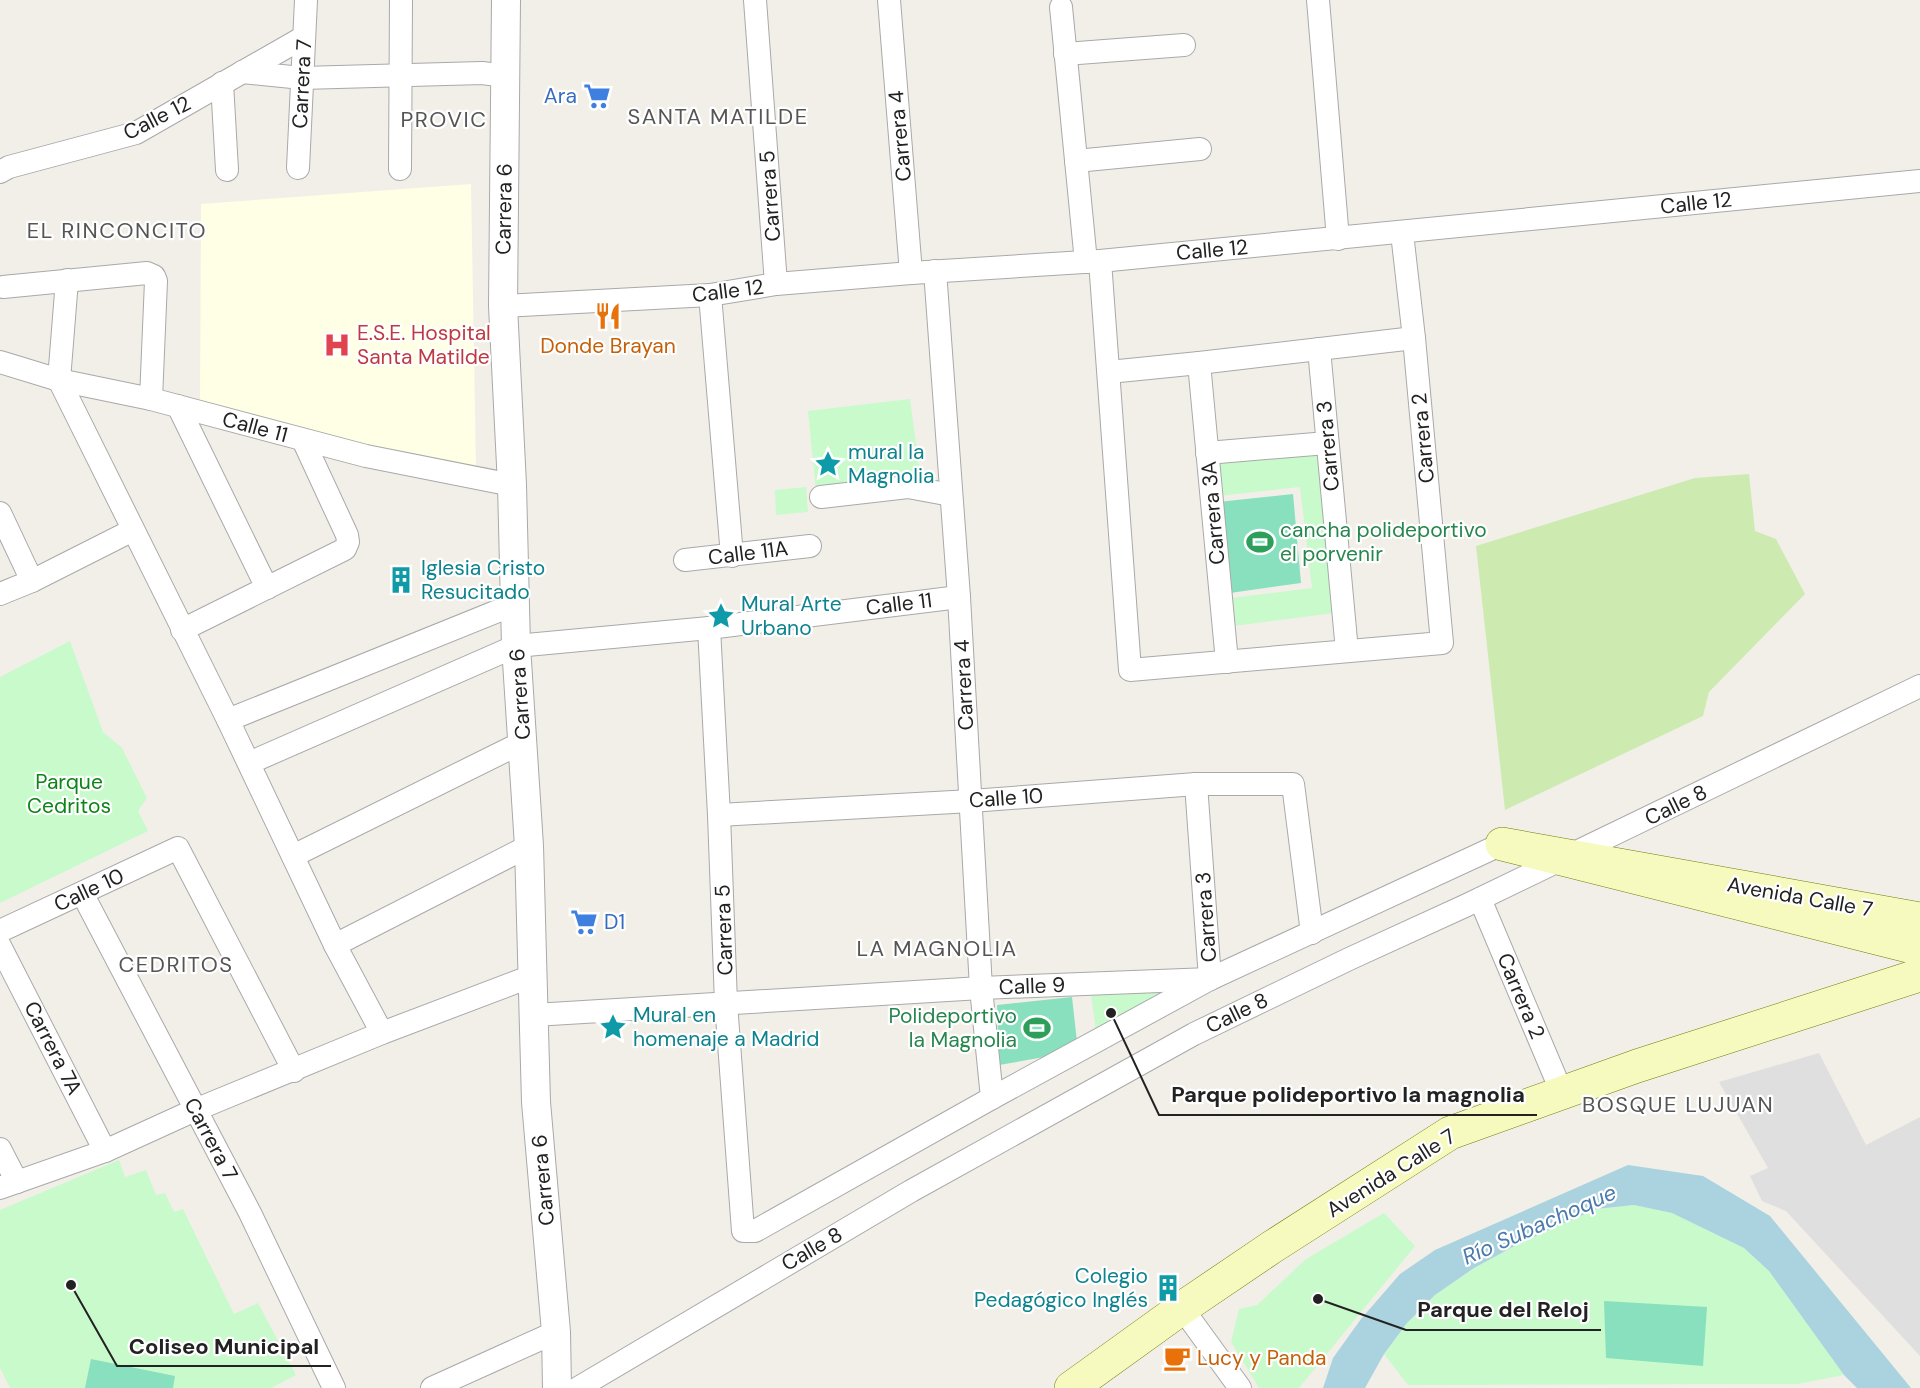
<svg xmlns="http://www.w3.org/2000/svg" width="1920" height="1388" viewBox="0 0 1920 1388" font-family="'DM Sans',sans-serif">
<rect width="100%" height="100%" fill="#f2efe9"/>
<!-- residential -->
<path fill="#e0dfdf" d="M1819,1053L1866,1145L1920,1117V1356L1786,1211L1762,1201L1750,1176L1768,1168L1719,1082Z"/>
<!-- education -->
<path fill="#ffffe5" d="M471,184L476,469L200,408L201,204Z"/>
<!-- grass -->
<path fill="#cdebb0" d="M1749,474L1755,531L1776,539L1805,594L1709,692L1703,716L1505,810L1476,546L1695,478Z"/>
<!-- park -->
<g fill="#c8facc">
<path d="M910,399L921,481L816,491L808,411Z"/>
<path d="M1317,455L1334,613L1233,626L1231,598L1312,588L1300,487L1219,496L1216,464Z"/>
<path d="M806,487L808,512L776,515L775,490Z"/>
<path d="M70,641L103,732L122,748L147,798L138,811L148,831L0,903V677Z"/>
<path d="M1167,992L1096,1032L1091,994Z"/>
<path d="M119,1160L125,1177L146,1170L156,1195L165,1193L174,1212L183,1209L234,1314L258,1303L296,1375L271,1388H10L0,1368V1210Z"/>
<path d="M1634,1205L1672,1213L1744,1248L1769,1271L1844,1375L1797,1384L1408,1385L1384,1354L1407,1323L1435,1295L1474,1268L1520,1243L1596,1209Z"/>
<path d="M1384,1213L1415,1246L1299,1388H1259L1231,1342L1239,1309L1257,1305L1306,1259Z"/>
</g>
<!-- pitch -->
<g fill="#88e0be">
<path d="M1293,494L1301,583L1230,593L1218,502Z"/>
<path d="M1072,997L1078,1051L999,1065L997,1005Z"/>
<path d="M1604,1301L1707,1307L1703,1366L1606,1358Z"/>
<path d="M91,1359L175,1376L173,1388H85Z"/>
</g>
<!-- water -->
<path fill="#aad3df" d="M1628,1165L1703,1176L1770,1216L1911,1388H1857L1844,1375L1769,1271L1744,1248L1672,1213L1634,1205L1596,1209L1520,1243L1474,1268L1435,1295L1407,1323L1384,1354L1365,1388H1323L1333,1358L1361,1319L1400,1274L1435,1250Z"/>
<g fill="none" stroke-linecap="round" stroke-linejoin="round">
<defs>
<g id="minor">
<path d="M755,0L776,284"/>
<path d="M889,0L911,273"/>
<path d="M1318,0L1338,239"/>
<path d="M1061,7L1086,262"/>
<path d="M1065,54L1184,45"/>
<path d="M242,72L302,78L482,73L506,76"/>
<path d="M222,83L227,170"/>
<path d="M1076,161L1200,149"/>
<path d="M298,168L306,0"/>
<path d="M400,169L401,0"/>
<path d="M0,172L9,167L136,133L304,37"/>
<path d="M1100,261L1130,670L1442,643L1414,338L1402,233"/>
<path d="M935,271L959,597L981,988L992,1098"/>
<path d="M67,280L59,380L228,720L335,945L382,1033"/>
<path d="M3,287L147,273L154,276L156,281L151,399"/>
<path d="M710,295L732,556"/>
<path d="M503,306L710,295L776,284L911,273L1100,261L1920,181"/>
<path d="M1319,349L1347,651"/>
<path d="M0,362L59,380L151,399L366,456L512,485"/>
<path d="M1199,363L1227,662"/>
<path d="M1109,372L1199,363L1414,338"/>
<path d="M178,406L267,588"/>
<path d="M1207,453L1327,443"/>
<path d="M821,497L908,487L951,495"/>
<path d="M0,513L32,581"/>
<path d="M685,560L810,546"/>
<path d="M0,594L32,581L133,530"/>
<path d="M709,628L719,815L726,1003L743,1231H755L992,1098L1210,979"/>
<path d="M182,630L345,549L348,542L347,535L303,440"/>
<path d="M228,720L515,604"/>
<path d="M249,763L516,646L709,628L959,597"/>
<path d="M1196,784L1210,979"/>
<path d="M719,815L971,801L1196,784H1293L1312,933"/>
<path d="M293,856L523,742"/>
<path d="M82,893L250,1213L334,1388"/>
<path d="M1480,899L1562,1093"/>
<path d="M0,931L178,848L294,1071"/>
<path d="M335,945L529,846"/>
<path d="M0,946L105,1151"/>
<path d="M534,1015L981,988L1210,979L1502,844"/>
<path d="M0,1149L17,1182"/>
<path d="M0,1188L105,1151L195,1110L382,1033L532,976"/>
<path d="M1182,1308L1240,1388"/>
<path d="M432,1388L556,1332"/>
<path d="M578,1388L911,1191L1194,1034L1349,959L1467,905L1920,686"/>
</g>
<path id="tertiary" d="M506,0L503,306L512,485L516,646L529,846L536,1102L556,1332L557,1388"/>
<g id="secondary">
<path d="M1920,919L1502,844L1920,949"/>
<path d="M1071,1388L1182,1308L1272,1247L1450,1133L1637,1066L1920,975"/>
</g>
</defs>
<!-- minor casing -->
<use href="#minor" stroke="#a9a9a9" stroke-width="24"/>
<!-- tertiary casing -->
<use href="#tertiary" stroke="#a9a9a9" stroke-width="30"/>
<!-- secondary casing -->
<use href="#secondary" stroke="#707d05" stroke-width="34"/>
<!-- minor -->
<use href="#minor" stroke="#fff" stroke-width="22"/>
<!-- tertiary -->
<use href="#tertiary" stroke="#fff" stroke-width="28"/>
<!-- secondary -->
<use href="#secondary" stroke="#f7fabf" stroke-width="33"/>
</g>
<!-- icons -->
<defs>
<symbol id="supermarket-bare" viewBox="-9 -9 18 18"><path d="M-6-5.5h2.5l.6 2H6L4.5 2H-2.5L-4.4-4H-6ZM-1.5 3.2a1.3 1.3 0 1 0 .1 0ZM3 3.2a1.3 1.3 0 1 0 .1 0Z" fill="#3f7fe0" stroke="#fff" stroke-width="2.5" paint-order="stroke"/></symbol>
<symbol id="restaurant-bare" viewBox="-9 -9 18 18"><path d="M-5-6h1v4h1v-4h1v4h1v-4h1v5L-1.5 .5V6h-2V.5L-5-1ZM5-6V6H3V1.5H1.5Q1.5-4 5-6Z" fill="#e8710a" stroke="#fff" stroke-width="2.5" paint-order="stroke"/></symbol>
<symbol id="hospital-bare" viewBox="-9 -9 18 18"><path d="M-5-5h3v3.5h4V-5h3V5h-3V1.5h-4V5h-3Z" fill="#e0444e" stroke="#fff" stroke-width="2.5" paint-order="stroke"/></symbol>
<symbol id="sight-bare" viewBox="-9 -9 18 18"><path d="M0-6L1.8-2.2L6-1.7L2.9 1.2L3.7 5.4L0 3.3L-3.7 5.4L-2.9 1.2L-6-1.7L-1.8-2.2Z" fill="#0f9aa8" stroke="#fff" stroke-width="2.5" paint-order="stroke"/></symbol>
<symbol id="stadium-bare" viewBox="-9 -9 18 18"><path d="M0-5a6.5 5 0 1 0 0 10a6.5 5 0 1 0 0-10ZM-3.5-1.8h7v3.6h-7Z" fill="#2e9e5b" stroke="#fff" stroke-width="2.5" paint-order="stroke"/></symbol>
<symbol id="building-bare" viewBox="-9 -9 18 18"><path d="M-4-6H4V6H1V3H-1V6H-4ZM-2.5-4.3h1.7v1.8h-1.7ZM.8-4.3h1.7v1.8H.8ZM-2.5-1h1.7V.8h-1.7ZM.8-1h1.7V.8H.8Z" fill="#0f9aa8" stroke="#fff" stroke-width="2.5" paint-order="stroke"/></symbol>
<symbol id="cafe-bare" viewBox="-9 -9 18 18"><path d="M-5.5-4.5H6V0H3Q3 3.5 0 3.5H-2.5Q-5.5 3.5-5.5 0ZM3-3.2v2h1.7v-2ZM-6 4.5H4V6H-6Z" fill="#e8710a" stroke="#fff" stroke-width="2.5" paint-order="stroke"/></symbol>
</defs>
<g fill-rule="evenodd">
<use href="#supermarket-bare" x="578" y="77" width="38" height="38"/>
<use href="#restaurant-bare" x="589" y="297" width="38" height="38"/>
<use href="#hospital-bare" x="318" y="326" width="38" height="38"/>
<use href="#sight-bare" x="809" y="445" width="38" height="38"/>
<use href="#stadium-bare" x="1241" y="523" width="38" height="38"/>
<use href="#building-bare" x="382" y="561" width="38" height="38"/>
<use href="#sight-bare" x="702" y="597" width="38" height="38"/>
<use href="#supermarket-bare" x="565" y="903" width="38" height="38"/>
<use href="#sight-bare" x="594" y="1008" width="38" height="38"/>
<use href="#stadium-bare" x="1018" y="1009" width="38" height="38"/>
<use href="#building-bare" x="1149" y="1269" width="38" height="38"/>
<use href="#cafe-bare" x="1158" y="1339" width="38" height="38"/>
</g>
<g text-anchor="middle" stroke-width="4.5" stroke-linejoin="round" paint-order="stroke">
<!-- street labels -->
<g font-size="21" fill="#222" stroke="#fff">
<text transform="translate(302 84) rotate(-87)" y="7">Carrera 7</text>
<text transform="translate(157 118) rotate(-27)" y="7">Calle 12</text>
<text transform="translate(900 136) rotate(-95)" y="7">Carrera 4</text>
<text transform="translate(770 196) rotate(-94)" y="7">Carrera 5</text>
<text transform="translate(1696 203) rotate(-6)" y="7">Calle 12</text>
<text transform="translate(504 209) rotate(-89)" y="7">Carrera 6</text>
<text transform="translate(1212 250) rotate(-5)" y="7">Calle 12</text>
<text transform="translate(728 291) rotate(-7)" y="7">Calle 12</text>
<text transform="translate(255 427) rotate(15)" y="7">Calle 11</text>
<text transform="translate(1423 438) rotate(-95)" y="7">Carrera 2</text>
<text transform="translate(1328 446) rotate(-95)" y="7">Carrera 3</text>
<text transform="translate(1213 513) rotate(-95)" y="7">Carrera 3A</text>
<text transform="translate(748 553) rotate(-7)" y="7">Calle 11A</text>
<text transform="translate(899 604) rotate(-7)" y="7">Calle 11</text>
<text transform="translate(964 685) rotate(-93)" y="7">Carrera 4</text>
<text transform="translate(520 694) rotate(-94)" y="7">Carrera 6</text>
<text transform="translate(1006 798) rotate(-4)" y="7">Calle 10</text>
<text transform="translate(1676 805) rotate(-26)" y="7">Calle 8</text>
<text transform="translate(89 890) rotate(-25)" y="7">Calle 10</text>
<text transform="translate(1800 897) rotate(10)" y="7">Avenida Calle 7</text>
<text transform="translate(1206 917) rotate(-94)" y="7">Carrera 3</text>
<text transform="translate(724 930) rotate(-92)" y="7">Carrera 5</text>
<text transform="translate(1032 986) rotate(-2)" y="7">Calle 9</text>
<text transform="translate(1521 996) rotate(67)" y="7">Carrera 2</text>
<text transform="translate(1237 1013) rotate(-26)" y="7">Calle 8</text>
<text transform="translate(53 1048) rotate(63)" y="7">Carrera 7A</text>
<text transform="translate(211 1139) rotate(62)" y="7">Carrera 7</text>
<text transform="translate(1391 1173) rotate(-32)" y="7">Avenida Calle 7</text>
<text transform="translate(543 1180) rotate(-95)" y="7">Carrera 6</text>
<text transform="translate(812 1249) rotate(-30)" y="7">Calle 8</text>
</g>
<!-- shop labels -->
<g font-size="21" fill="#366cbe" stroke="#fff" text-anchor="end">
<text x="577" y="103">Ara</text>
<text x="604" y="929" text-anchor="start">D1</text>
</g>
<!-- health labels -->
<g font-size="21" fill="#be3a42" stroke="#fff" text-anchor="start">
<text x="357" y="340">E.S.E. Hospital<tspan x="357" dy="24">Santa Matilde</tspan></text>
</g>
<!-- food labels -->
<g font-size="21" fill="#c56008" stroke="#fff">
<text x="608" y="353">Donde Brayan</text>
<text x="1197" y="1365" text-anchor="start">Lucy y Panda</text>
</g>
<!-- culture labels -->
<g font-size="21" fill="#0d838f" stroke="#fff" text-anchor="start">
<text x="848" y="459">mural la<tspan x="848" dy="24">Magnolia</tspan></text>
<text x="421" y="575">Iglesia Cristo<tspan x="421" dy="24">Resucitado</tspan></text>
<text x="741" y="611">Mural Arte<tspan x="741" dy="24">Urbano</tspan></text>
<text x="633" y="1022">Mural en<tspan x="633" dy="24">homenaje a Madrid</tspan></text>
<text x="1148" y="1283" text-anchor="end">Colegio<tspan x="1148" dy="24">Pedagógico Inglés</tspan></text>
</g>
<!-- leisure labels -->
<g font-size="21" fill="#27864d" stroke="#fff" text-anchor="start">
<text x="1280" y="537">cancha polideportivo<tspan x="1280" dy="24">el porvenir</tspan></text>
<text x="1017" y="1023" text-anchor="end">Polideportivo<tspan x="1017" dy="24">la Magnolia</tspan></text>
</g>
<!-- park labels -->
<g font-size="21" fill="#0c8416" stroke="#fff">
<text x="69" y="789">Parque<tspan x="69" dy="24">Cedritos</tspan></text>
</g>
<!-- neighbourhood labels -->
<g font-size="22" letter-spacing="1.5" fill="#555" stroke="#fff">
<text x="718" y="124">SANTA MATILDE</text>
<text x="444" y="127">PROVIC</text>
<text x="117" y="238">EL RINCONCITO</text>
<text x="937" y="956">LA MAGNOLIA</text>
<text x="176" y="972">CEDRITOS</text>
<text x="1678" y="1112">BOSQUE LUJUAN</text>
</g>
<!-- water labels -->
<g font-size="22" font-style="italic" fill="#4a7aab" stroke="#fff">
<text transform="translate(1539 1224) rotate(-24)" y="8">Río Subachoque</text>
</g>
</g>
<!-- callouts -->
<path fill="none" stroke="#222" stroke-width="2" d="M1111 1013L1159 1115H1537M1318 1299L1406 1330H1601M71 1285L117 1366H331"/>
<g fill="#222" stroke="#fff" stroke-width="2">
<circle cx="1111" cy="1013" r="6"/>
<circle cx="1318" cy="1299" r="6"/>
<circle cx="71" cy="1285" r="6"/>
</g>
<g font-size="22" text-anchor="middle" font-weight="bold" fill="#222" stroke="#fff" stroke-width="4.5" stroke-linejoin="round" paint-order="stroke">
<text x="1348" y="1102">Parque polideportivo la magnolia</text>
<text x="1503" y="1317">Parque del Reloj</text>
<text x="224" y="1354">Coliseo Municipal</text>
</g>
</svg>
